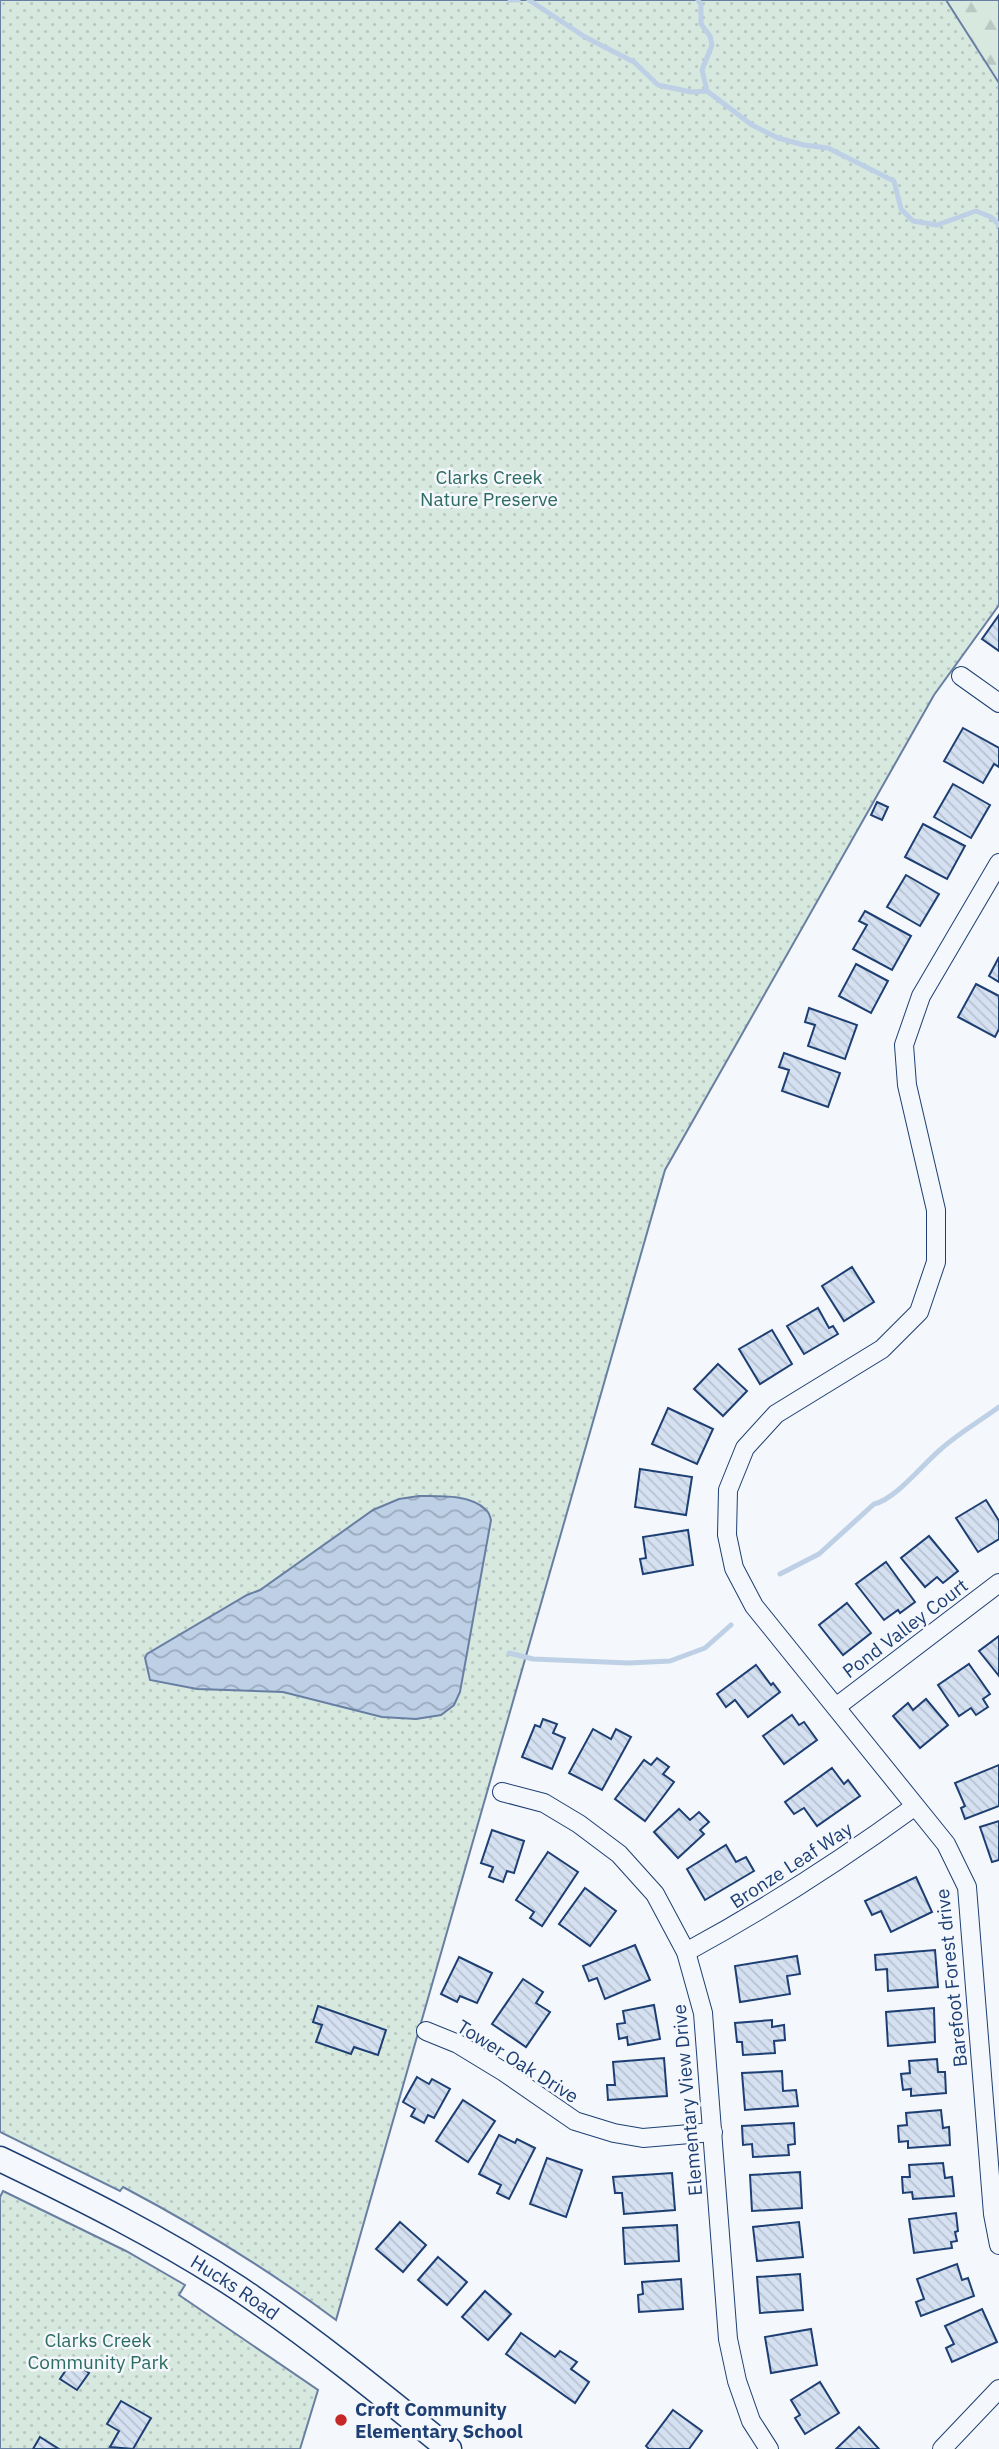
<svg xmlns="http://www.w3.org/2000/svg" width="999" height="2449" viewBox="0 0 999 2449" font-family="'IBM Plex Sans',sans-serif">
<defs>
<pattern id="forest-firs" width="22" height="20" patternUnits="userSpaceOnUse" patternTransform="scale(1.75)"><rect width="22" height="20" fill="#d7e8df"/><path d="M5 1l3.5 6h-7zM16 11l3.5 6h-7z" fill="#b8c8c3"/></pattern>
<pattern id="park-dots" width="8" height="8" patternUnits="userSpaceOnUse" patternTransform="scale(1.75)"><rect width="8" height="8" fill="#d7e8df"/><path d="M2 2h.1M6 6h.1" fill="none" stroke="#b8c8c3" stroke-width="1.8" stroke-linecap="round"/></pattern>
<pattern id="water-waves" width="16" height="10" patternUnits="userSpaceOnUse" patternTransform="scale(1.75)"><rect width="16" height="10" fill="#bed0e5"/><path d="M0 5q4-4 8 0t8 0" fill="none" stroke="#9aaabe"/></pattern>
<pattern id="building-back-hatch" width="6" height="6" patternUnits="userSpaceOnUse" patternTransform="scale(1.75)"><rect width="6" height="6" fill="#d5e0f0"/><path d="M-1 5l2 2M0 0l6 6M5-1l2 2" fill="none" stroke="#b6c1d1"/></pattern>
</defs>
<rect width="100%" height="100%" fill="#f4f7fb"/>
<!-- forest -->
<path fill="url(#forest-firs)" stroke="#687fa3" stroke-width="2" d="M921,0H999V126Z"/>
<!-- park -->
<g fill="url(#park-dots)" stroke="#687fa3" stroke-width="2">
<path d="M0,0H946L999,83V605L934,695L665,1170L336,2320C269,2270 197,2226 123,2187L120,2191L0,2132Z"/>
<path d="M3,2191L126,2251L185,2285L179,2295L318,2390L300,2449H0V2197Z"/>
</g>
<!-- water -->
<path fill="url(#water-waves)" stroke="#687fa3" stroke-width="2" d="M419,1496C439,1496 471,1494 486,1510C489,1512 490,1516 491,1520L460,1692L454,1705L441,1715L416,1719L382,1717L283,1692L197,1689L150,1680L145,1658L147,1654L247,1595L260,1590L373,1510L399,1499Z"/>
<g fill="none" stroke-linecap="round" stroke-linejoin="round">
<!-- stream -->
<g stroke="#bed0e5" stroke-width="5">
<path d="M510,0H518"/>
<path d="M529,0L585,37L634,62L658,85L691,92L707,91L752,125L778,138L804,145L828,148L894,181L901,209L913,221L937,225L976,211L991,217L999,225"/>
<path d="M698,0L701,5V24L710,36L712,45L702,70L707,91"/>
<path d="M780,1574L819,1554L874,1504C896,1499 923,1464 941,1449C959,1433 980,1421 999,1407"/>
<path d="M509,1653L533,1659L629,1663L670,1661L705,1648L731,1625"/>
</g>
</g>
<!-- building -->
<g fill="url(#building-back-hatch)" stroke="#1d3f73" stroke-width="2">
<path d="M999,615V651L982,639Z"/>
<path d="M963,728L999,748V767L994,764L983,783L944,761Z"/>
<path d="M953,784L990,805L971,838L934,817Z"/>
<path d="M877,802L888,807L882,820L871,815Z"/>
<path d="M923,824L965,846L947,879L905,857Z"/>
<path d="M906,875L939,894L920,926L887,907Z"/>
<path d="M865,911L911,936L892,970L853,949L867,925L859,921Z"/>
<path d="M999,957V982L989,976Z"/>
<path d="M856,964L888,981L871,1013L839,996Z"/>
<path d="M976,984L999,996V1029L995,1037L958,1017Z"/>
<path d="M809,1008L857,1025L845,1059L808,1046L815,1025L805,1022Z"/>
<path d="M784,1053L840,1073L828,1107L782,1091L789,1070L779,1067Z"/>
<path d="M852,1267L874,1302L844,1321L822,1286Z"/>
<path d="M818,1308L829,1328L833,1326L838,1334L804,1354L787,1326Z"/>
<path d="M772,1330L792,1364L760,1384L739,1349Z"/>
<path d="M718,1364L747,1391L723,1416L694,1389Z"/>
<path d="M668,1408L713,1429L697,1464L652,1444Z"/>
<path d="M640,1469L692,1477L686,1515L635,1507Z"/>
<path d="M986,1500L999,1521V1539L978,1552L956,1518Z"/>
<path d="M688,1530L693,1565L643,1574L640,1559L646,1558L643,1537Z"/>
<path d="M929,1536L958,1571L943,1583L937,1577L925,1587L901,1558Z"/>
<path d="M886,1562L915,1602L900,1613L898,1610L884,1620L856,1584Z"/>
<path d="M847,1603L871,1633L843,1655L819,1625Z"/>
<path d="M999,1636V1676L979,1651Z"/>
<path d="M969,1664L990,1694L983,1699L988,1707L976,1715L971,1708L959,1716L938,1685Z"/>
<path d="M756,1665L771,1685L773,1683L780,1692L748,1717L735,1700L726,1707L717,1694Z"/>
<path d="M926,1699L948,1725L920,1748L893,1716L908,1703L913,1710Z"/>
<path d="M792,1715L799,1725L804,1722L817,1740L784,1764L763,1736Z"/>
<path d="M543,1719L557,1724L553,1733L565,1738L552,1769L522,1757L535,1725L540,1727Z"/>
<path d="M593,1729L611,1739L616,1729L631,1737L602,1790L569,1773Z"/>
<path d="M657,1758L669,1767L663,1774L674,1782L645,1821L615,1799L644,1760L651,1765Z"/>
<path d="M999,1765V1806L965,1819L961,1808L965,1806L955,1783Z"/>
<path d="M832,1768L844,1784L848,1780L860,1796L817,1826L804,1808L794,1814L785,1802Z"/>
<path d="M679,1809L690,1820L699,1812L709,1822L700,1830L704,1834L678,1858L654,1832Z"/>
<path d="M999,1821V1860L992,1862L980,1827Z"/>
<path d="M492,1830L524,1841L514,1873L507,1871L503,1882L489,1877L493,1867L481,1863Z"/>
<path d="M726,1845L736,1862L746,1857L754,1871L705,1900L687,1869Z"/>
<path d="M548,1852L578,1872L542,1926L530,1918L534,1912L516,1900Z"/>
<path d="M916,1877L932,1912L891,1932L881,1911L872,1915L865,1901Z"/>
<path d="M585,1888L616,1911L590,1946L559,1924Z"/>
<path d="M635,1945L650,1980L605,1999L597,1978L589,1981L583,1966Z"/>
<path d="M935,1950L938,1987L888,1991L887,1969L876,1970L875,1955Z"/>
<path d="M797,1956L800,1974L787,1976L790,1994L740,2002L735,1966Z"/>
<path d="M459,1957L492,1973L477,2003L460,1996L457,2002L441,1994Z"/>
<path d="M523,1979L543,1992L536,2003L550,2012L526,2047L492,2024Z"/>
<path d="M654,2005L660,2039L628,2045L627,2037L619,2039L617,2024L625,2023L623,2011Z"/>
<path d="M318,2006L386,2030L378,2055L354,2047L351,2054L316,2042L322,2025L313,2022Z"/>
<path d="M934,2008L935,2042L888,2046L886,2012Z"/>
<path d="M772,2020V2027L784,2025L785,2040L774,2041L775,2053L743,2055L742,2042H737L735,2023Z"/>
<path d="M664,2058L667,2096L608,2100L607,2085H615L613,2062Z"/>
<path d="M937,2059L938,2072H945L946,2093L911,2096V2089L903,2090L901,2074L910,2073L909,2061Z"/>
<path d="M782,2071L783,2091L796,2090L798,2106L745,2110L742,2073Z"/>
<path d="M417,2077L429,2084L432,2079L450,2089L434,2118L428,2115L424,2123L411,2116L415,2109L403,2102Z"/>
<path d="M463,2100L495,2121L468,2162L436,2141Z"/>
<path d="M941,2110L943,2128L949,2127L950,2145L908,2148V2141L899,2142L898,2126L907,2125L906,2113Z"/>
<path d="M794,2123L795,2144L788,2145L789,2155L753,2157L752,2144L743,2145L742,2126Z"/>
<path d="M499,2135L515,2143L517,2139L535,2148L509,2199L497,2193L501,2185L479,2174Z"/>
<path d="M547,2158L582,2170L566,2217L530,2204Z"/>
<path d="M943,2163L945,2178L952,2177L954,2196L913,2199L912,2192L903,2193L902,2177H910L909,2165Z"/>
<path d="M800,2172L802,2208L752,2211L750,2175Z"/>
<path d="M672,2173L675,2210L624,2214L622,2193H615L613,2177Z"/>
<path d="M956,2213L958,2231L955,2232L957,2241L951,2242L952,2248L914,2253L909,2219Z"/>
<path d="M400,2222L426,2245L403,2272L376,2249Z"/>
<path d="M799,2222L803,2257L757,2261L753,2227Z"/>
<path d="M677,2225L679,2261L625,2264L623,2228Z"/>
<path d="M438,2257L467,2282L447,2305L418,2280Z"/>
<path d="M957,2264L962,2280L968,2278L974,2296L921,2316L916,2302L924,2299L917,2279Z"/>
<path d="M800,2274L803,2310L760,2313L757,2277Z"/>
<path d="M681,2279L683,2309L639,2312L638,2295L643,2294L642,2282Z"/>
<path d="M485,2291L511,2314L488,2340L462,2317Z"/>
<path d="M982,2309L997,2342L952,2362L946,2348L954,2344L945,2326Z"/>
<path d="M811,2329L817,2365L771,2373L765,2337Z"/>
<path d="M521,2333L555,2357L560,2351L577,2362L571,2369L589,2382L575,2403L506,2354Z"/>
<path d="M72,2361L89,2373L77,2390L60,2379Z"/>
<path d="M820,2382L839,2413L805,2434L795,2418L800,2415L791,2400Z"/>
<path d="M121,2401L151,2418L133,2449L110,2447L119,2431L107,2424Z"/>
<path d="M673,2410L702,2431L689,2449H649L646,2446Z"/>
<path d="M859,2427L879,2449H836Z"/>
<path d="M40,2437L59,2449H33Z"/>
</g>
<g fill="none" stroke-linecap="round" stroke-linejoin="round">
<defs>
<g id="street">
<path d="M961,676L999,703"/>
<path d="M999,863L921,996L904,1045L907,1085L936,1210V1262L919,1312L882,1349L776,1414L745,1448L728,1490L727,1535L734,1568L754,1606L946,1844L967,1887L993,2214L999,2245"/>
<path d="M836,1707L999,1583"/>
<path d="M502,1792L544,1803L579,1824L619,1854L655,1894L686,1952L703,2013L728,2339L737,2381L751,2421L769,2449"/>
<path d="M686,1952C767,1908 840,1861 914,1807"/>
<path d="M426,2031L458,2044L504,2072L575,2121L614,2133L643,2138L713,2132"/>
<path d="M942,2449L999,2389"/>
</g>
<g id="secondary">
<path id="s1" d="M0,2159C81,2198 162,2238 238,2288C311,2337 380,2393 449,2449"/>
</g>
</defs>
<!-- street casing -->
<use href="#street" stroke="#1d3f73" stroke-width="20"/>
<!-- secondary casing -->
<use href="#secondary" stroke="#1d3f73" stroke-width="27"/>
<!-- street -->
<use href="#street" stroke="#f4f7fb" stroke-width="18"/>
<!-- secondary -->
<use href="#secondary" stroke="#f4f7fb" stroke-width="24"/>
</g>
<!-- markers -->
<circle fill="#c62828" stroke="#f4f7fb" stroke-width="2.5" cx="341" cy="2420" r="7"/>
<g text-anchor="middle" stroke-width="5" stroke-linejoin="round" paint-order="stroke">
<!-- park labels -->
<g font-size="19" fill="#2c6c60" stroke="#f4f7fb">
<text x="489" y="484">Clarks Creek<tspan x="489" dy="22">Nature Preserve</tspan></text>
<text x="98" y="2347">Clarks Creek<tspan x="98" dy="22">Community Park</tspan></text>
</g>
<!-- street labels -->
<g font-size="19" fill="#1d3f73" stroke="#f4f7fb">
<text transform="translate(905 1628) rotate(-37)" y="7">Pond Valley Court</text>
<text transform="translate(791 1865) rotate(-33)" y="7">Bronze Leaf Way</text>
<text transform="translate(951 1978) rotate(-96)" y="7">Barefoot Forest drive</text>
<text transform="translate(518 2061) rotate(32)" y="7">Tower Oak Drive</text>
<text transform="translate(687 2100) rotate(-95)" y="7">Elementary View Drive</text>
<text dy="7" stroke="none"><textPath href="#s1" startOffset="268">Hucks Road</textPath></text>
</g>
<!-- poi labels -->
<g font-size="19" font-weight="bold" fill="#1d3f73" stroke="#f4f7fb" text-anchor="start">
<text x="355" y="2416">Croft Community<tspan x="355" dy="22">Elementary School</tspan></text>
</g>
</g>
</svg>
